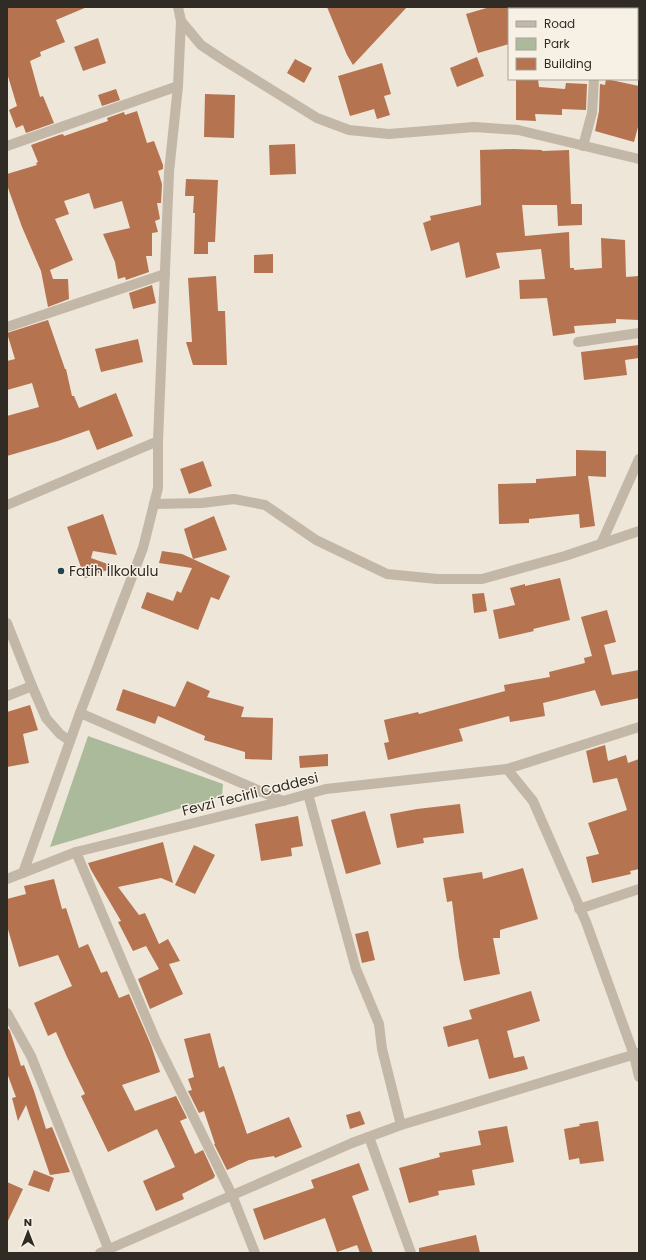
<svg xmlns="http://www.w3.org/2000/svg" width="646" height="1260" viewBox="0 0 646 1260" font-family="Poppins,sans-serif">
<rect width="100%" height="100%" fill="#ede6d9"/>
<!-- green -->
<path fill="#acba9c" d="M88,736L223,784L222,796L50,847Z"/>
<!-- building -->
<g fill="#b5734f">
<path d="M7,7H87L56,20L65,42L40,52L41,56L30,61L40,97L43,96L54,123L26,133L23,125L16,128L9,110L17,106L7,73Z"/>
<path d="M327,7H407L353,65L347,55Z"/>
<path d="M490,7H509V44L478,53L466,14Z"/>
<path d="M98,38L106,63L83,71L74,47Z"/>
<path d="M477,57L484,76L457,87L450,68Z"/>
<path d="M295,59L312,68L304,83L287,73Z"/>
<path d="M382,63L391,94L384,96L390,115L377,119L374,109L350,116L338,76Z"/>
<path d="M516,79H538L539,87L565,89L566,83L587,84L586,110L562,109V115L535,114L536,121L516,120Z"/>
<path d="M606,79L639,86V123L634,142L595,131L599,111L600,84L605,85Z"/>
<path d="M116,89L120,100L102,106L98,95Z"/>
<path d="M205,94L235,95L234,138L204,137Z"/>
<path d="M137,111L147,143L154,141L163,165V169L158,171L162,184L161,203H157L160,219L155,221L158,232L152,233V256H146L149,272L126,280L125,277L118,279L115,262L103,234L130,228L122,201L94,209L89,193L64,201L69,214L55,219L73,260L50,270L53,279H68L69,299L48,307L41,271L22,227L7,185V174L37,165L36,163L38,162L31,145L59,135L63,134L64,136L105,122L108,121L107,118L124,112L125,115Z"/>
<path d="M295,144L296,174L270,175L269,145Z"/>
<path d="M513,149L542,150V151L569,150L571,204H582V225L558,226L557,205H522L525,236L569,232L570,268H574V270L602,268L601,238L625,240L626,277L639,276V320L616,319V323L574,326L575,333L553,336L547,298L520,299L519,280L545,279L541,249L496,253L500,268L466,278L459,242L431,251L423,223L431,220L430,216L481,205L480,150Z"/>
<path d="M186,179L218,180L215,242H208V254H194L195,213H193L194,196H185Z"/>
<path d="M273,254V273H254V255Z"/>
<path d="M216,276L218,311H225L227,365H193L186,342H192L188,278Z"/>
<path d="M152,285L156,303L133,309L129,293Z"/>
<path d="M48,320L65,369H66L72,396H74L79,408L116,393L133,436L97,450L89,430L58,441L7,456V416L39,407L32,383L7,390V361L15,359L7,333Z"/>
<path d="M138,339L143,362L101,372L95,349Z"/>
<path d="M639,345V358L625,360L627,375L584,380L581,352Z"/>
<path d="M576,450L606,451V477L588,476L595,526L580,528L579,514L529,519V523L499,524L498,484L536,483V479L576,476Z"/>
<path d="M203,461L212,486L189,494L180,469Z"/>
<path d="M103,514L117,555L93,551L91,558L116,567L85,578V579L67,527Z"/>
<path d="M214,516L227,550L193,559L184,529Z"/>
<path d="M162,551L182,554L230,576L219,600L211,597L198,630L141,608L147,592L173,601L177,591L181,593L192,568L159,563Z"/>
<path d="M560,578L570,620L533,629L534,631L499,639L493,610L515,605L510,588L525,584V586Z"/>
<path d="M484,593L487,611L474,613L472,594Z"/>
<path d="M607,610L616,642L604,645L612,675L639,670V698L601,706L595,690L543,703L545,716L510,722L509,716L459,729L463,741L388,760L384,743L389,742L384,720L418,712L419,714L505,691L504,685L550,677L549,672L585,663L584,658L592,656L581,617Z"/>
<path d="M187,681L210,691L207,697L244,707L241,717L273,718L272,760L245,759V752L204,740L205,736L158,716L155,724L116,710L123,689L175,707Z"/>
<path d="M30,705L38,730L23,734L29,763L7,767V712Z"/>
<path d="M605,745L608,761L626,755L628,763L639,759V869L630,871L631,874L592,883L586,857L599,854L588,823L627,810L617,778L593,783L586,751Z"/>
<path d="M328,754V766L300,768L299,756Z"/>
<path d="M460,804L464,833L423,838L424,843L397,848L390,814L417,809Z"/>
<path d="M365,811L381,864L346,874L331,820Z"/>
<path d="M298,816L303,846L291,848L292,856L261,861L255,824Z"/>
<path d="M163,842L173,883L161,878L118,887L139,915L145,913L159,944L168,939L180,961L169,964L183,994L150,1009L138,979L159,969L146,946L133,951L118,922L121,921L91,870L88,863Z"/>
<path d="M194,845L215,855L195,894L175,885Z"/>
<path d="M523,868L538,919L500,930V938H493L500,974L464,981L459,957L452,901L447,902L443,878L482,872L483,879Z"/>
<path d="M54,879L62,909L66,908L79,948L88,944L101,973L107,971L119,998L129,994L151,1045L160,1072L122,1085L135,1111L176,1096L187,1118L180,1121L195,1154L203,1150L215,1176L214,1177V1178L182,1194L184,1199L156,1211L143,1181L175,1167L157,1129L108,1152L81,1096L85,1094L67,1057L56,1032L48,1036L34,1003L72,986L58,955L19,967L7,926V899L26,894L24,886Z"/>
<path d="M368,931L375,960L362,963L355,934Z"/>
<path d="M531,991L540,1021L507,1031L514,1058L524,1056L528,1069L489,1079L478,1039L448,1047L443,1027L472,1019L469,1010Z"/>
<path d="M7,1029H9L11,1034L21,1066L24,1065L34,1091L46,1129L52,1127L70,1172L50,1175L26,1105L18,1121L12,1098L16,1097L7,1073Z"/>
<path d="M210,1033L219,1068L224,1066L247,1134L289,1117L302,1147L275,1158L274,1156L249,1160L227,1170L214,1144H215L204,1111L199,1113L188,1091L192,1090L188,1079L194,1077L184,1039Z"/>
<path d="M360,1111L365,1124L350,1129L346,1115Z"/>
<path d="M598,1121L604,1161L580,1164L579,1158L569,1160L564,1129L580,1126L579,1124Z"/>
<path d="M507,1126L514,1162L472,1170L475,1185L438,1191L439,1195L409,1203L399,1168L440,1157L439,1153L481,1145L478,1131Z"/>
<path d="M359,1163L369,1190L352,1196L373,1253H360L357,1245L337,1252L325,1218L264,1240L253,1209L314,1188L311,1180Z"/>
<path d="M34,1170L54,1178L49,1192L28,1185Z"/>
<path d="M7,1182L23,1189L7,1223Z"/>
<path d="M476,1235L480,1253H419V1248Z"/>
</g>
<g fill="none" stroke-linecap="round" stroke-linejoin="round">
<!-- minor -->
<g stroke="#c3b7a7" stroke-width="10">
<path d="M606,9L607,7"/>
<path d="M181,21L201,45L222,59L317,118L349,130L389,134L474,127L518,130L639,159"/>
<path d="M7,146L178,86"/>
<path d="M583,146L592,113L594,79"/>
<path d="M7,327L165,274"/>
<path d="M578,342L639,333"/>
<path d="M154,504L202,503L234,499L265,505L316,540L387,574L437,579H482L565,556L639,531"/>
<path d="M7,505L158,441"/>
<path d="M601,544L639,459"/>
<path d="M7,623L32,686L46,718L60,734L70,741"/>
<path d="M7,696L32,686"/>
<path d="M80,713L283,801"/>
<path d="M507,769L533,801L586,922L634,1055L639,1077"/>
<path d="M308,794L356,969L379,1024L382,1049L401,1125"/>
<path d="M76,852L156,1041L232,1195L255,1253"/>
<path d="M23,873L80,713L143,548L158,488V441L169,172L178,86L181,21L178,7"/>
<path d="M7,879L76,852L283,801L326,789L507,769L639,727"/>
<path d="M579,909L639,889"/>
<path d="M7,1013L31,1056L110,1253"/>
<path d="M369,1137L411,1253"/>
<path d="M100,1253L352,1143L401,1125L639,1053"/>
</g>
</g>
<!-- markers -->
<circle fill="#22454d" stroke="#f6f0e5" stroke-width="1.5" cx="61" cy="571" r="4"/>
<g text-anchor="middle" stroke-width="3" stroke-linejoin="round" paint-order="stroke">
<!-- poi labels -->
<g font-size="14" fill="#312b26" stroke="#f6f0e5" text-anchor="start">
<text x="69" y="576">Fatih İlkokulu</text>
</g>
<!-- street labels -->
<g font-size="14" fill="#312b26" stroke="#f6f0e5">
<text transform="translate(250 794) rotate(-14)" y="5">Fevzi Tecirli Caddesi</text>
</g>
</g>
<!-- border -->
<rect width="646" height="1260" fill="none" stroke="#312b26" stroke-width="16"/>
<!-- legend -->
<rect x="508" y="8" width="130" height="72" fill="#f6f0e5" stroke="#a7a199"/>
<rect x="516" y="21" width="20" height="6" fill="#c3b7a7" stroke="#a7a199"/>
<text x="544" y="28" font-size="12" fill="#312b26">Road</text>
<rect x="516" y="38" width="20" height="12" fill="#acba9c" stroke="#a7a199"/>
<text x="544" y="48" font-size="12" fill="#312b26">Park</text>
<rect x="516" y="58" width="20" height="12" fill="#b5734f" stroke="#a7a199"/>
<text x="544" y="68" font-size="12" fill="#312b26">Building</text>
<!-- north arrow -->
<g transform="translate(28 1232)" stroke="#f6f0e5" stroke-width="3" paint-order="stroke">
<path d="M0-3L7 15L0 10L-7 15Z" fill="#312b26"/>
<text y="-6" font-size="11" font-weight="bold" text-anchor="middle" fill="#312b26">N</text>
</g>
</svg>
